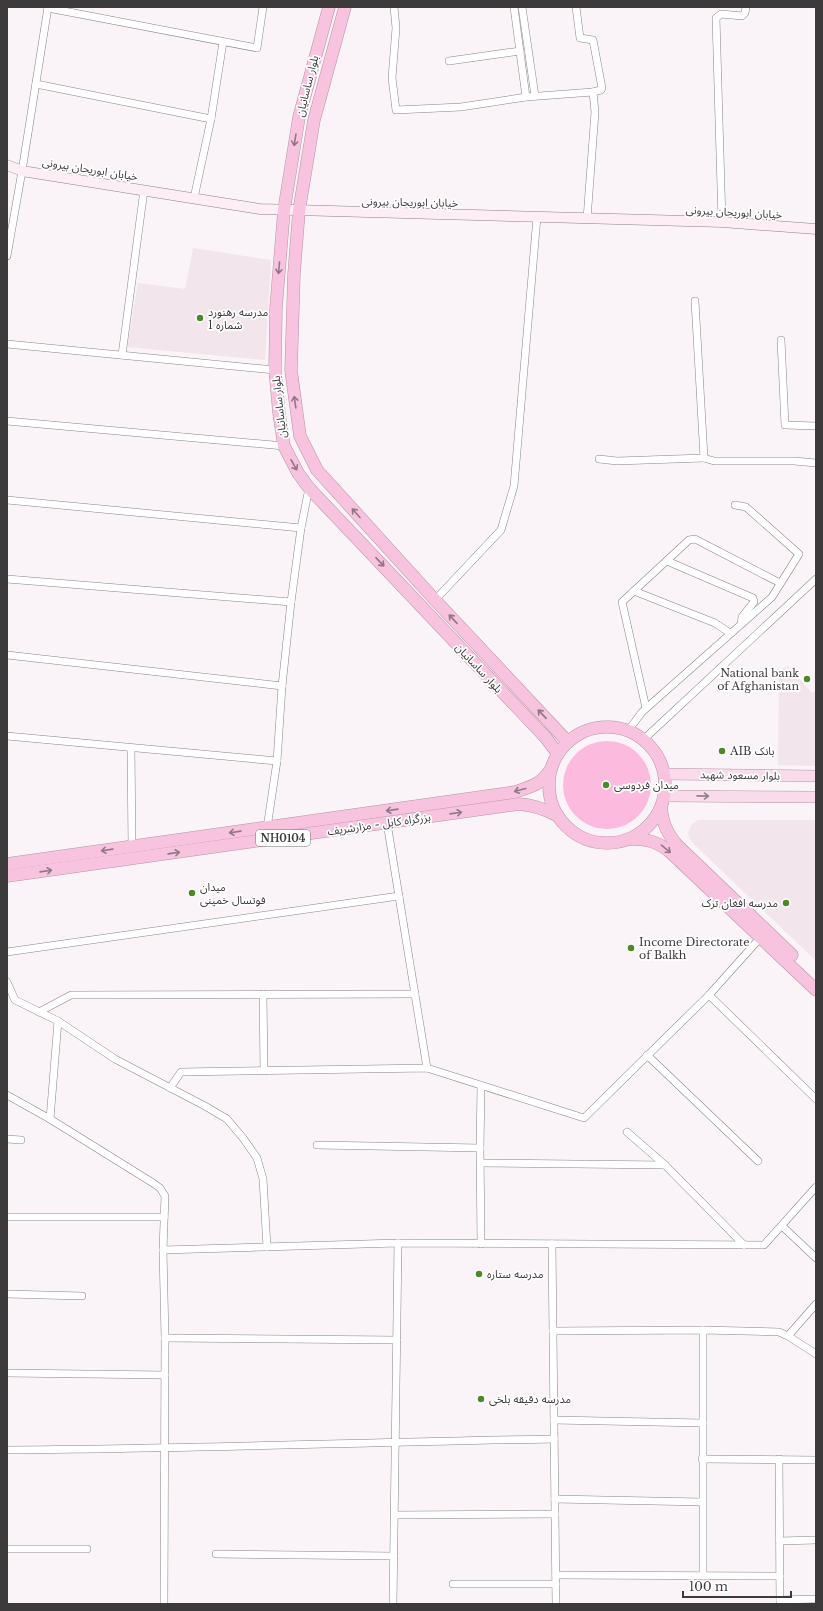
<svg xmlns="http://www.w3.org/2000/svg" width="823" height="1611" viewBox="0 0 823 1611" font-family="'Libre Baskerville','Noto Sans Arabic',serif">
<rect width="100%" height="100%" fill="#faf3f7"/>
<!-- built -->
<g fill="#f3e5ec">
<path d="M193,248L271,260L265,360L127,347L138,283L185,289Z"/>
<path d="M788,666L812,693L815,691V766L778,765L779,671Z"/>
<path d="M698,820H816V961L695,845L689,838L688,832L692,824Z"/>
</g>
<!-- green -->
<circle fill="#fcbbde" cx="607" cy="785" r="44"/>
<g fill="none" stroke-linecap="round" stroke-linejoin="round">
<defs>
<g id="street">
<path d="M394,7L396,28L392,78L396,110L461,107L526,97L593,92"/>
<path d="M514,7L526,97"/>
<path d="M522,7L535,96"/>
<path d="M576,7L580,38L593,40L602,88L601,90L593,92L595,112L587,219"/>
<path d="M48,8L257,48L263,7"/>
<path d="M449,61L520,51"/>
<path d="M36,84L211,119"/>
<path d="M194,198L211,119L223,42"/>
<path d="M722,222L716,18L721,14L742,16L745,13L746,7"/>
<path d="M7,256L22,171L48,7"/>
<path d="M695,301L704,458L714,461H794L816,463"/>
<path d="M781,340L785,425L816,426"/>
<path d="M7,344L275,370"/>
<path d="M122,355L144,190"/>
<path d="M7,421L284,446"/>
<path d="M599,459L617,461L704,458"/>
<path d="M7,500L301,528"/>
<path d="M667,561L753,598L754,602L742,617L741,624"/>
<path d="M7,579L291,602"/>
<path d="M634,591L715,623L730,633"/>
<path d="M435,600L501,530L514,486L537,217"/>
<path d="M7,655L282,686"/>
<path d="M646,708L622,602L689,540L695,539L780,583"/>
<path d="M628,731L642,712L772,597L799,554L746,507L735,505"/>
<path d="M7,736L277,761"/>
<path d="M643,740L816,579"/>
<path d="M131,748L132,847"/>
<path d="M387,823L427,1068"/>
<path d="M267,828L277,761L282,686L291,602L301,528L309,488"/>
<path d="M7,952L399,896"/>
<path d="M7,982L15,1000L58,1021L115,1059L205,1106L227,1119L243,1138L257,1158L263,1179L267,1247"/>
<path d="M263,994L264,1071"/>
<path d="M709,995L816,1099"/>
<path d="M39,1012L71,995L415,994"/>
<path d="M647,1055L758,1161"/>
<path d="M170,1088L181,1072L427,1068L584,1118L709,995L761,937"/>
<path d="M7,1095L50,1119L153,1183L160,1188L165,1196L163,1250L165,1338L164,1604"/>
<path d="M50,1119L58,1021"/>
<path d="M627,1132L665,1165L744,1245"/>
<path d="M7,1139L21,1140"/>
<path d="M317,1145L480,1148"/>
<path d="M481,1163L665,1165"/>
<path d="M7,1217H164"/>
<path d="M782,1226L816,1258"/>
<path d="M481,1244L480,1148L481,1086"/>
<path d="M552,1244L556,1604"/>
<path d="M163,1250L398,1243L764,1245L816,1187"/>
<path d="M7,1294L82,1296"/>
<path d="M553,1331L703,1330L779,1332L788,1336L816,1354"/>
<path d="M788,1336L816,1304"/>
<path d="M165,1338L397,1340"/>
<path d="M7,1373L165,1375"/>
<path d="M554,1420L703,1423"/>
<path d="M7,1450C190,1449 372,1442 554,1439"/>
<path d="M702,1459L816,1460"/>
<path d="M779,1459L780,1604"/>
<path d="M555,1499L702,1502"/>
<path d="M395,1515L555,1514"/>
<path d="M780,1541L816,1540"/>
<path d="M7,1549H87"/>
<path d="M216,1554L394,1556"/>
<path d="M556,1575L780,1576"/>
<path d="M703,1576V1330"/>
<path d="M453,1584H556"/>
<path d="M780,1600L816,1599"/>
<path d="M393,1604L398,1243"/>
</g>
<path id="secondary" d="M7,165L22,171L260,209L722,222L816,229"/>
<g id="primary">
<path d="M664,774L816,776"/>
<path d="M664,796L816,797"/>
</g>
<g id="highway">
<path d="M329,7L299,117L284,210L276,308L275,370L279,413L284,446L298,473L309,488L546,738L558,754"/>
<path d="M345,7L314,120L299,211L294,274L291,370L300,436L317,470L435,600L568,742"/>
<circle cx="607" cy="785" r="58"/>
<path d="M661,808C663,824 667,833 677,845L792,955"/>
<path d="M630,839C646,839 657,841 670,852L816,990"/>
<path d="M7,864L515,792C533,786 540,785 551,769"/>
<path d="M7,876L519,804C534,805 545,809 558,816"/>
</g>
</defs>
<!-- street casing -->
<use href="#street" stroke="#8a8487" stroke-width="8"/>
<!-- secondary casing -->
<use href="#secondary" stroke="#8a8487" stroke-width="11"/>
<!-- primary casing -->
<use href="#primary" stroke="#b693a5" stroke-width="12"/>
<!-- highway casing -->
<use href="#highway" stroke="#b693a5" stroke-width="13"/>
<!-- street -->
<use href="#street" stroke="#fff" stroke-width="7"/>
<!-- secondary -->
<use href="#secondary" stroke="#fdedf5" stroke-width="10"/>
<!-- primary -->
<use href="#primary" stroke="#fadbeb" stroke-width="11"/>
<!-- highway -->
<use href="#highway" stroke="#f7c3de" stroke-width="12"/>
</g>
<!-- one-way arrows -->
<defs><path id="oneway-shaft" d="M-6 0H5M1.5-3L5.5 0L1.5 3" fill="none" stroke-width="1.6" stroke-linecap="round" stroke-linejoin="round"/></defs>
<g stroke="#917885">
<use href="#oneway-shaft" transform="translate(295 140) rotate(99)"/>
<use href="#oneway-shaft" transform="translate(279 268) rotate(95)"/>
<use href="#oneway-shaft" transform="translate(295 402) rotate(-98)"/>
<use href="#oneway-shaft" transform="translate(294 465) rotate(61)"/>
<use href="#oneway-shaft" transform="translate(356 513) rotate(-132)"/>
<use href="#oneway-shaft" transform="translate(380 562) rotate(47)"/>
<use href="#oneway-shaft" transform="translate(453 619) rotate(-133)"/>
<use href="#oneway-shaft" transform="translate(542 714) rotate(-133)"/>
<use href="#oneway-shaft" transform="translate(520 790) rotate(165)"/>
<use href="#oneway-shaft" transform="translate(392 810) rotate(172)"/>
<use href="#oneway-shaft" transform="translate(456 813) rotate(-8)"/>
<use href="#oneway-shaft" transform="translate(235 832) rotate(172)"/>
<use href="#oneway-shaft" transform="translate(666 849) rotate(40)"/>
<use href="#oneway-shaft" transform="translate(107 850) rotate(172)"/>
<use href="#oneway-shaft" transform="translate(174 853) rotate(-8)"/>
<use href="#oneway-shaft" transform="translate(46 871) rotate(-8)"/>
</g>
<use stroke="#92828b" href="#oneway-shaft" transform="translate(703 796) rotate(1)"/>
<!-- markers -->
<g fill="#4d8928" stroke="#fff" stroke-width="1.5">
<circle cx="200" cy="318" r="4"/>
<circle cx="807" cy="679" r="4"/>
<circle cx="722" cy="751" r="4"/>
<circle cx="606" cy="785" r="4"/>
<circle cx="192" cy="893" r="4"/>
<circle cx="786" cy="903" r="4"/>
<circle cx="631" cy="948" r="4"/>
<circle cx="479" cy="1274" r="4"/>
<circle cx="481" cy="1399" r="4"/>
</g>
<g text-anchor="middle" stroke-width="3.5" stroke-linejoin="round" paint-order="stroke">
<!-- shield labels -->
<rect fill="#fff" stroke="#777576" stroke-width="1" x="256" y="830" width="54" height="16" rx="3"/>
<g font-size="10" font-weight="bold" fill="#3d3a3c">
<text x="283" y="842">NH0104</text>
</g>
<!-- street labels -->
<g font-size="11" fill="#3d3a3c" stroke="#fff">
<text transform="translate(307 86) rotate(-76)" y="4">بلوار ساسانیان</text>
<text transform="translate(90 169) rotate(9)" y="4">خیابان ابوریحان بیرونی</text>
<text transform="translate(410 202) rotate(1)" y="4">خیابان ابوریحان بیرونی</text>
<text transform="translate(734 212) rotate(3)" y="4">خیابان ابوریحان بیرونی</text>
<text transform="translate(279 407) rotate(-96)" y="4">بلوار ساسانیان</text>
<text transform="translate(479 668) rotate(47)" y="4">بلوار ساسانیان</text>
<text transform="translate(740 775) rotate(1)" y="4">بلوار مسعود شهید</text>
<text transform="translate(379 824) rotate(-8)" y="4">بزرگراه کابل - مزارشریف</text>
</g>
<!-- poi labels -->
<g font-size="11" fill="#3d3a3c" stroke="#fff" text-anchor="start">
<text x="208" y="316">مدرسه رهنورد<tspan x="208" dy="13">شماره 1</tspan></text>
<text x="799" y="677" text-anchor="end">National bank<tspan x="799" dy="13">of Afghanistan</tspan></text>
<text x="730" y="755">AIB بانک</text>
<text x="614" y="789">میدان فردوسی</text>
<text x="200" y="891">میدان<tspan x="200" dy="13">فوتسال خمینی</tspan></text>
<text x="778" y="907" text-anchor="end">مدرسه افغان ترک</text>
<text x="639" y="946">Income Directorate<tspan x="639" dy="13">of Balkh</tspan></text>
<text x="487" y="1278">مدرسه ستاره</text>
<text x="489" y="1403">مدرسه دقيقه بلخى</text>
</g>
</g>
<!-- border -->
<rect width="823" height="1611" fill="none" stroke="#3d3a3c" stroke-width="16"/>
<!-- scale -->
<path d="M683 1591v6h108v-6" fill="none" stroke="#3d3a3c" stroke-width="2"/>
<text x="689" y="1591" font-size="12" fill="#3d3a3c" stroke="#ffffff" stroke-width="3" paint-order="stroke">100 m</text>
</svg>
